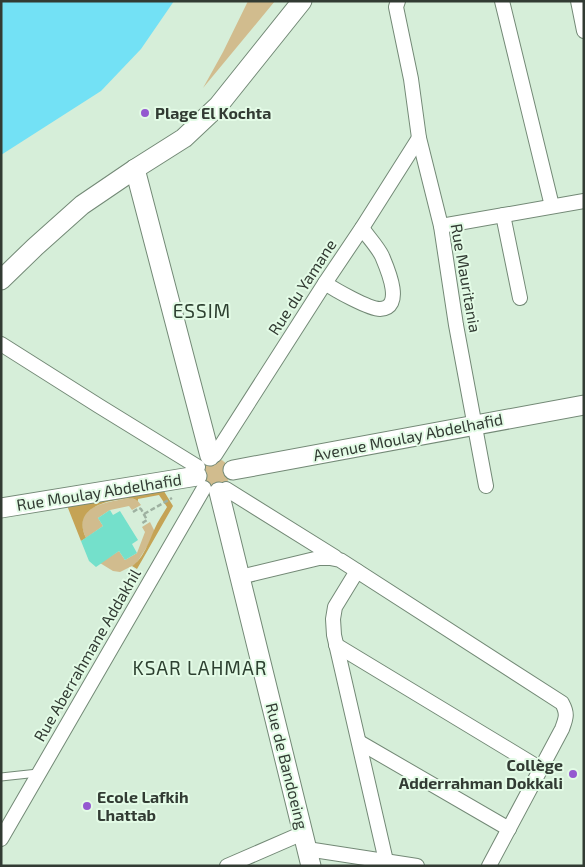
<svg xmlns="http://www.w3.org/2000/svg" width="585" height="867" viewBox="0 0 585 867" font-family="'Exo 2',sans-serif">
<rect width="100%" height="100%" fill="#d6eed9"/>
<!-- green -->
<g fill="#d1bc8e">
<path d="M248,1H275L203,88L223,52Z"/>
<path d="M215,458C240,462 230,498 206,486L201,469L206,462Z"/>
<path d="M130,498L137,500L141,505L132,510L129,506L110,510L98,518L103,526L86,538C70,505 109,502 130,498Z"/>
<path d="M150,522L154,530V532L148,545L136,564L120,572L113,571L100,563L119,551L125,560L137,553L145,532L142,527Z"/>
</g>
<!-- forest -->
<path fill="#c5a355" d="M162,488L173,506L137,569L132,566C143,560 150,539 155,528C158,521 163,514 167,507L159,495L138,499V501C131,496 124,499 116,500C95,504 74,513 86,538L81,541L66,503Z"/>
<!-- water -->
<path fill="#73e1f5" d="M1,1H174L141,49L101,91L1,155Z"/>
<!-- building -->
<path fill="#74e0cb" d="M110,510L113,515L120,511L138,540L132,544L137,553L125,560L119,551L96,567L89,561L81,541L103,526L98,518Z"/>
<g fill="none" stroke-linecap="round" stroke-linejoin="round">
<defs>
<path id="lane" d="M1,777L38,773"/>
<g id="street">
<path d="M398,1L396,7L411,79L419,138L441,226L456,325L486,486"/>
<path d="M502,1L552,206"/>
<path d="M578,1L584,31"/>
<path d="M503,215L520,298"/>
<path d="M441,226L584,201"/>
<path d="M325,283C335,290 369,309 380,309C405,308 387,268 382,256C377,246 368,237 362,228"/>
<path d="M1,344L99,406L198,467"/>
<path d="M215,455L325,283L362,228L419,138"/>
<path d="M226,489L335,557"/>
<path d="M357,571L335,607L333,619L334,635L386,861"/>
<path d="M240,577L319,558H330L340,560L562,703C568,714 566,718 562,729L489,866"/>
<path d="M336,645L541,769"/>
<path d="M359,742L509,829"/>
<path d="M1,839L204,488"/>
<path d="M307,849L417,866"/>
<path d="M227,866L303,833"/>
</g>
<g id="secondary">
<path d="M135,169L210,456"/>
<path d="M1,280L35,247L82,205L135,169L184,138L218,106L302,1"/>
<path d="M233,470L584,405"/>
<path d="M219,492L311,866"/>
<path d="M1,508L197,476"/>
</g>
</defs>
<!-- lane casing -->
<use href="#lane" stroke="#738976" stroke-width="9"/>
<!-- street casing -->
<use href="#street" stroke="#738976" stroke-width="16"/>
<!-- secondary casing -->
<use href="#secondary" stroke="#738976" stroke-width="21"/>
<!-- path -->
<g stroke="#9eb1a1" stroke-width="2.5" stroke-dasharray="5 2.5" stroke-linecap="butt">
<path d="M133,512L139,508L141,509L147,520L141,524"/>
<path d="M144,514L172,498"/>
</g>
<!-- lane -->
<use href="#lane" stroke="#fff" stroke-width="7"/>
<!-- street -->
<use href="#street" stroke="#fff" stroke-width="14"/>
<!-- secondary -->
<use href="#secondary" stroke="#fff" stroke-width="19"/>
</g>
<!-- markers -->
<g fill="#9459d0" stroke="#e3fbe6" stroke-width="2">
<circle cx="145" cy="113" r="5"/>
<circle cx="573" cy="774" r="5"/>
<circle cx="87" cy="806" r="5"/>
</g>
<g text-anchor="middle" stroke-width="4" stroke-linejoin="round" paint-order="stroke">
<!-- poi labels -->
<g font-size="16" font-weight="bold" fill="#323b33" stroke="#e3fbe6" text-anchor="start">
<text x="155" y="119">Plage El Kochta</text>
<text x="563" y="771" text-anchor="end">Collège<tspan x="563" dy="18">Adderrahman Dokkali</tspan></text>
<text x="97" y="803">Ecole Lafkih<tspan x="97" dy="18">Lhattab</tspan></text>
</g>
<!-- street labels -->
<g font-size="16" fill="#323b33" stroke="#e3fbe6">
<text transform="translate(466 278) rotate(80)" y="6">Rue Mauritania</text>
<text transform="translate(302 287) rotate(-57)" y="6">Rue du Yamane</text>
<text transform="translate(408 437) rotate(-11)" y="6">Avenue Moulay Abdelhafid</text>
<text transform="translate(99 492) rotate(-9)" y="6">Rue Moulay Abdelhafid</text>
<text transform="translate(87 655) rotate(-60)" y="6">Rue Aberrahmane Addakhil</text>
<text transform="translate(287 766) rotate(76)" y="6">Rue de Bandoeing</text>
</g>
<!-- quarter labels -->
<g font-size="19" letter-spacing="1" fill="#2d4030" stroke="#e3fbe6">
<text x="202" y="318">ESSIM</text>
<text x="200" y="675">KSAR LAHMAR</text>
</g>
</g>
<!-- border -->
<rect width="585" height="867" fill="none" stroke="#323b33" stroke-width="5"/>
</svg>
